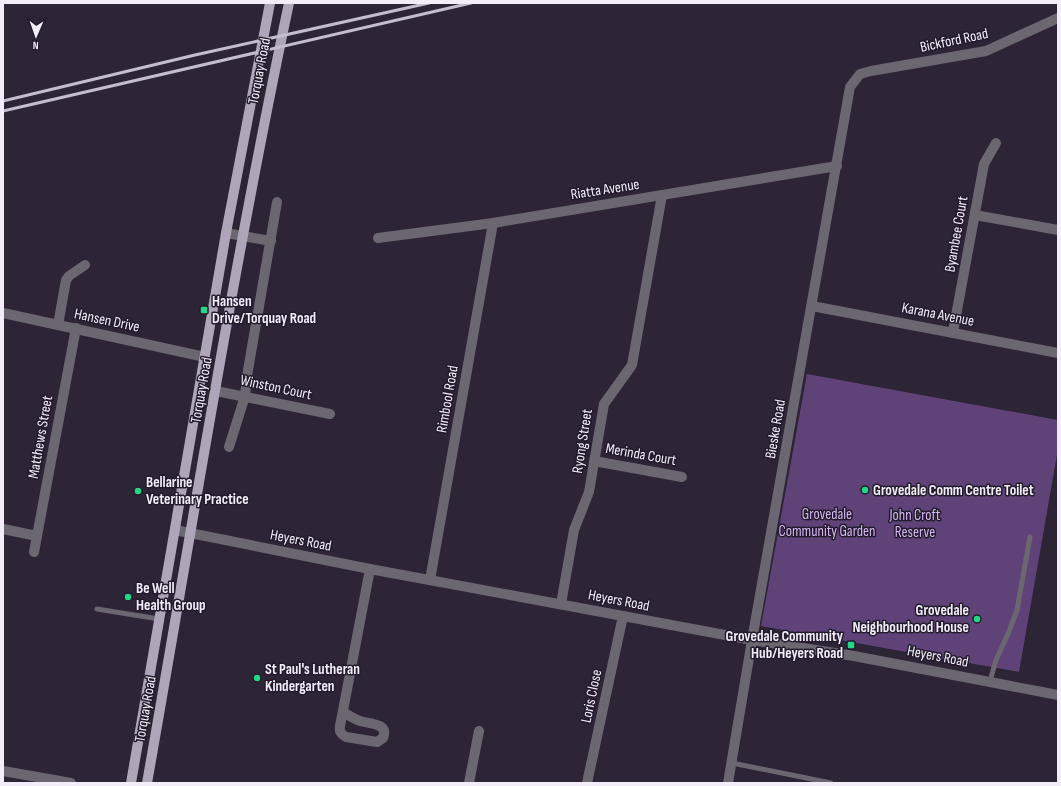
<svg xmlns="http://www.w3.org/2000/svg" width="1061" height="786" viewBox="0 0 1061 786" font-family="'Sofia Sans Condensed',sans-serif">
<rect width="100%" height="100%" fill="#2d2436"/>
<!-- green -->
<path fill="#5f4378" d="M807,374L1058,420V449L1019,672L761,626Z"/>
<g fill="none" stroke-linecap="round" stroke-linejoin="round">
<!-- service -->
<g stroke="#6b6770" stroke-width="5">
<path d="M97,609L159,619"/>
<path d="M990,681L996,660L1008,634L1017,610L1030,537"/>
<path d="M732,763L831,783"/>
</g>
<!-- minor -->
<g stroke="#6b6770" stroke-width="10">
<path d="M975,215L1058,230"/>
<path d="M226,233L271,241"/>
<path d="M378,238L493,223L837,166"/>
<path d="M812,306L1058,353"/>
<path d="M3,313L205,357"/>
<path d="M58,325L66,280L69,276L85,265"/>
<path d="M953,332L984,164L996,143"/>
<path d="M216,391L330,414"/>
<path d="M229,447L245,396L247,376L277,202"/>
<path d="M594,461L682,477"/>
<path d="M3,529L37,536"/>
<path d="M34,552L76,328"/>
<path d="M430,580L493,223"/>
<path d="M561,604L574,530L589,492L604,404L632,365L662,195"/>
<path d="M343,712C348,715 354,719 360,721C370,724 389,723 383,738L377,742L346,737C341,734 339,732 340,726L370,569"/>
<path d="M3,771L71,783"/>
<path d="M469,783L479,731"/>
<path d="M587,783L623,616"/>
<path d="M728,783L752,640L850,87L860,74L871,71L986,51L1058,18"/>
</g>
<!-- tertiary -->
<path stroke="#6b6770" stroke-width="10" d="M175,530L370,569L752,640L854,656L1058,695"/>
<!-- primary -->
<g stroke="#aea6b8" stroke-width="10">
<path d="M131,783L226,233L270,3"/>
<path d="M147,783C193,523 234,262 289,3"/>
</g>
<!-- rail -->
<g stroke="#c4bdcb" stroke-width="3">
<path d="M3,101L195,55L429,3"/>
<path d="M3,111L471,3"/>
</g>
</g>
<!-- markers -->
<g fill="#22d887" stroke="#231b2b" stroke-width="1.5">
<rect x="200" y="306" width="8" height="8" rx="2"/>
<circle cx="865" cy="490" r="4"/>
<circle cx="138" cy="491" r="4"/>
<circle cx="128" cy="597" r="4"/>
<circle cx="977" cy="619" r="4"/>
<rect x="847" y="641" width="8" height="8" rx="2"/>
<circle cx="257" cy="678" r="4"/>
</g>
<g text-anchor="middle" stroke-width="3" stroke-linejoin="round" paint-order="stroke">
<!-- street labels -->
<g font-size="15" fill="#f3edf9" stroke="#231b2b">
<text transform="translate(954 40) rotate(-12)" y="5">Bickford Road</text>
<text transform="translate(259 71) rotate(-79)" y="5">Torquay Road</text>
<text transform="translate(605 189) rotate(-9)" y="5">Riatta Avenue</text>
<text transform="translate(956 234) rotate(-80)" y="5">Byambee Court</text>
<text transform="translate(938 314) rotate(11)" y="5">Karana Avenue</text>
<text transform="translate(107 320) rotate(12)" y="5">Hansen Drive</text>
<text transform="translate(276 387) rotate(12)" y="5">Winston Court</text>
<text transform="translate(201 390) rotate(-80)" y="5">Torquay Road</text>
<text transform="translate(447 399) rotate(-80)" y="5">Rimbool Road</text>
<text transform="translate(775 429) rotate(-80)" y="5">Bieske Road</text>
<text transform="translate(40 437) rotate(-80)" y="5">Matthews Street</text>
<text transform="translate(582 441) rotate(-81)" y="5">Ryong Street</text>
<text transform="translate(641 454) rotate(10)" y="5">Merinda Court</text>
<text transform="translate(301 540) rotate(11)" y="5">Heyers Road</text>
<text transform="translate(619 600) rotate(11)" y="5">Heyers Road</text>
<text transform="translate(938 656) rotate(11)" y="5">Heyers Road</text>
<text transform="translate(591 696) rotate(-78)" y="5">Loris Close</text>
<text transform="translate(145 709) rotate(-80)" y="5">Torquay Road</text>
</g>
<!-- poi labels -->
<g font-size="15" font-weight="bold" fill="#f3edf9" stroke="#231b2b" text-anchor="start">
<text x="212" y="306">Hansen<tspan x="212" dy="17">Drive/Torquay Road</tspan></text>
<text x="146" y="487">Bellarine<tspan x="146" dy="17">Veterinary Practice</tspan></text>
<text x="873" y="495">Grovedale Comm Centre Toilet</text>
<text x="136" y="593">Be Well<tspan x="136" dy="17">Health Group</tspan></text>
<text x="969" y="615" text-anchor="end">Grovedale<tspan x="969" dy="17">Neighbourhood House</tspan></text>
<text x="843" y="641" text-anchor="end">Grovedale Community<tspan x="843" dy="17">Hub/Heyers Road</tspan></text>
<text x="265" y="674">St Paul's Lutheran<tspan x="265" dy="17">Kindergarten</tspan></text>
</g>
<!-- park labels -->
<g font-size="15" fill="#d5b8f4" stroke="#231b2b">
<text x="827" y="519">Grovedale<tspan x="827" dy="17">Community Garden</tspan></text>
<text x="915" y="520">John Croft<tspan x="915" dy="17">Reserve</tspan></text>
</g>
</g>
<!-- border -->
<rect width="1061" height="786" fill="none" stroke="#f3edf9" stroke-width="8"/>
<!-- north arrow -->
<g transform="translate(36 36) rotate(182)" stroke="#231b2b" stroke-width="3" paint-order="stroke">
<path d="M0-3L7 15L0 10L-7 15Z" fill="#f3edf9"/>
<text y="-6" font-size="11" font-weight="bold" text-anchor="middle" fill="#f3edf9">N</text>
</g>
</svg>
